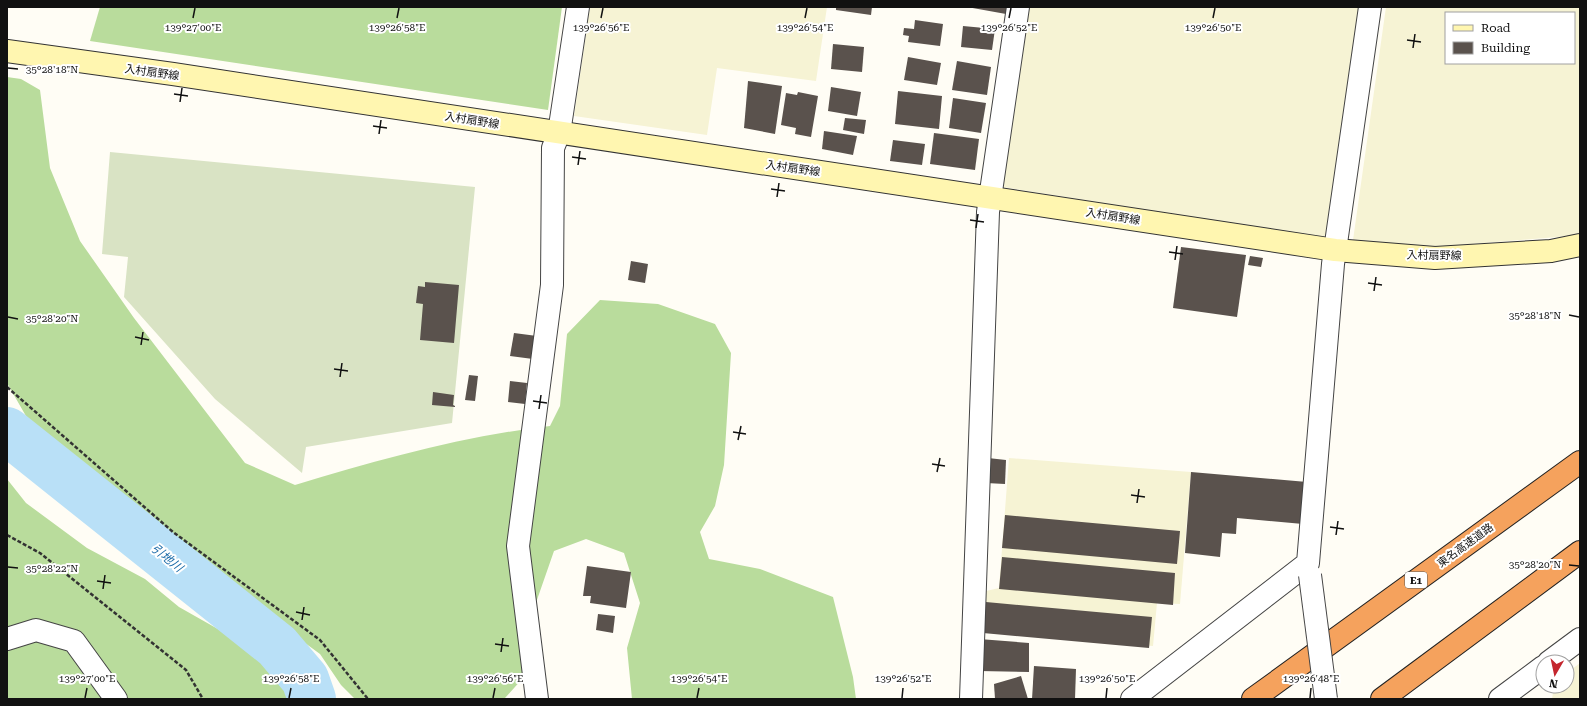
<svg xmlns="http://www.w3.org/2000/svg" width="1587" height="706" viewBox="0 0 1587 706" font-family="'Roboto Serif','Noto Sans JP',serif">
<rect width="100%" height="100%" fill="#fffdf5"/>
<!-- farmland -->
<g fill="#f6f3d4" fill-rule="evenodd">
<path d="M590,7H827L816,81L717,68L707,135L574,116Z"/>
<path d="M1028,7H1367L1330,239L1002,187Z"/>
<path d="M1386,7H1580V233L1570,236L1436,247L1353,240ZM1446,13H1574V63H1446Z"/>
<path d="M1009,458L1191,472L1180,604L1157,603L1153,646L983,631L986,591L999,588Z"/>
<path d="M1580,663V699H1552L1554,686H1567V673Z"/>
</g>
<!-- forest -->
<g fill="#b9dc9c">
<path d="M100,7H562L548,110L90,41Z"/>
<path d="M7,77L21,79L40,90L50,168L80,241L134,318L245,463L295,485C378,460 464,436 550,426L560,406L567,334L600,300L658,304L715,324L731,353L724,465L715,506L700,532L709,559L760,569L833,597L853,677L856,699H632L627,648L640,603L624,553L586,539L554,551L531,617L523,678L505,698L490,699H355L341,685L320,654L123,510L34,430L7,383Z"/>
<path d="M7,479L26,503L87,548L145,579L179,607L232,637L271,664L291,682L299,699H7Z"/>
</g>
<!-- cemetery -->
<path fill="#d9e3c4" d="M110,152L475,187L452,423L306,447L302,473L215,399L124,297L128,257L102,254Z"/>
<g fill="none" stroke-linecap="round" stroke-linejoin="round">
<!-- river -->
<path stroke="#b9e0f7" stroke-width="48" d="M7,431L277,646L305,679L312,699"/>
</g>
<!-- building -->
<g fill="#5a524d">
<path d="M836,7H872L871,15L836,10Z"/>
<path d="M967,7H1007L1006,14Z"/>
<path d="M915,20L943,24L940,46L908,42L909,36L903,35L904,28L914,29Z"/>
<path d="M963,26L995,29L992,50L961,47Z"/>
<path d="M833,44L864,47L862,72L831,69Z"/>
<path d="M908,57L941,63L937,85L904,80Z"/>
<path d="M957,61L991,67L987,95L952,90Z"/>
<path d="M748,81L782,86L775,134L744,128Z"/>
<path d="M831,87L861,92L857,116L828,111Z"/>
<path d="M898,91L942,96L939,129L895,124Z"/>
<path d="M798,92L818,96L811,137L795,134L796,128L781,125L786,93L797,95Z"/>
<path d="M953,98L986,103L981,133L949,128Z"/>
<path d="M845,118L866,120L864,134L843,130Z"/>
<path d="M824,131L857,136L853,155L822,149Z"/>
<path d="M934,133L979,139L975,170L930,164Z"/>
<path d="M893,140L925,144L922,165L890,161Z"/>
<path d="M1181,247L1246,255L1237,317L1173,308Z"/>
<path d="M1250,256L1263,258L1261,267L1248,265Z"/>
<path d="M631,261L648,264L645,283L628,280Z"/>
<path d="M425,282L459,285L454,343L420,340L423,304L416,303L418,286L425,287Z"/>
<path d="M514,333L537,336L533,359L510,356Z"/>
<path d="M469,375L478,376L475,401L465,400Z"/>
<path d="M510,381L527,383L525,404L508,402Z"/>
<path d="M433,392L454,395L453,405L455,406V407L432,405Z"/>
<path d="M988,458L1006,460L1005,484L986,483Z"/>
<path d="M1191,472L1307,482L1303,524L1237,518L1236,534L1222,533L1220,557L1185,553Z"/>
<path d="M1005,515L1180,531L1177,564L1002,548Z"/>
<path d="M1002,557L1175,573L1173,605L999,589Z"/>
<path d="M587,566L631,572L626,608L590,603L591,596H583Z"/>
<path d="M986,602L1152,617L1149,648L983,633Z"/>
<path d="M598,614L615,616L613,633L596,630Z"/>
<path d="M979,639L1029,643V672L979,671Z"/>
<path d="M1034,666L1076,669L1075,699H1032Z"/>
<path d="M1021,676L1028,699H995L994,684Z"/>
</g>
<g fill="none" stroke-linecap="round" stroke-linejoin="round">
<defs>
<g id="street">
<path d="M7,639L36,630L74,641L116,699"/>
<path d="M1549,662L1580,639"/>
<path d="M537,699L518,546L552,285L553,148L559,133L578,7"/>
<path d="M971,699L988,212L1018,7"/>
<path d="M1132,699L1308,563L1333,264L1370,7"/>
<path d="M1500,699L1543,667"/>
</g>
<path id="secondary" d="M7,51L173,74L1335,250L1435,258L1551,251L1580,245"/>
<g id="highway">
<path d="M1253,699L1580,462"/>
<path d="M1382,699L1580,552"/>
</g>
</defs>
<!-- street casing -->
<use href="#street" stroke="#444" stroke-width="24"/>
<!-- secondary casing -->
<use href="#secondary" stroke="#333" stroke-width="24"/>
<!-- highway casing -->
<use href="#highway" stroke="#222" stroke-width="24"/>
<!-- path -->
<g stroke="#333" stroke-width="2.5" stroke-dasharray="4 2" stroke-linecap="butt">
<path d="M7,387L173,532L320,640L368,699"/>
<path d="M7,535L40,553L186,670L203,699"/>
</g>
<!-- street -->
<use href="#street" stroke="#fff" stroke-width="22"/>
<!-- secondary -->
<use href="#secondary" stroke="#fff6b0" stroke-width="22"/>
<!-- highway -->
<use href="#highway" stroke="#f5a25d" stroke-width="22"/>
<defs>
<path id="street-bridge" d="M1310,575L1326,699"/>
</defs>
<!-- street-bridge casing -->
<use href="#street-bridge" stroke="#444" stroke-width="24" stroke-linecap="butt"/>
<!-- street-bridge -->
<use href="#street-bridge" stroke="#fff" stroke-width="22"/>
</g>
<!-- ticks -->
<path fill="none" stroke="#111" stroke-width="1.5" d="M193,18L195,8M397,18L399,8M601,18L603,8M805,18L807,8M1009,18L1011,8M1213,18L1215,8M1407,40L1421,42M1413,48L1415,34M8,68L18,69M174,94L188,96M180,102L182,88M373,126L387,128M379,134L381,120M572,157L586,159M578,165L580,151M771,189L785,191M777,197L779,183M970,220L984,222M976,228L978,214M1169,252L1183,254M1175,260L1177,246M1368,283L1382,285M1374,291L1376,277M1569,315L1579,317M8,317L18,319M135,337L149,340M141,345L143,332M334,369L348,371M340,377L342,363M533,401L547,403M539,409L541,395M733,432L746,434M738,440L741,426M932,464L945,466M937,472L940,458M1131,495L1145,497M1137,503L1139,489M1330,527L1344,529M1336,535L1338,521M1569,565L1579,566M8,567L18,568M97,581L111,583M103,589L105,575M296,612L310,615M302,620L304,607M495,644L509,646M501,652L503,638M85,698L87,688M289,698L291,688M493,698L495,688M697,698L699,688M902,698L903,688M1106,698L1107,688M1310,698L1311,688"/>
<g text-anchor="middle" stroke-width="4" stroke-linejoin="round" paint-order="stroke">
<!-- shield labels -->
<rect fill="#fff" stroke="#585858" stroke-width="1" x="1405" y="572" width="22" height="16" rx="3"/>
<g font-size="10" font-weight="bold" fill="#111">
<text x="1416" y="584">E1</text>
</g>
<!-- street labels -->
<g font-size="11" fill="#111" stroke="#fff">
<text transform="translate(152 72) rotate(8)" y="4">入村扇野線</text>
<text transform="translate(472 120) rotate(9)" y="4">入村扇野線</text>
<text transform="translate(793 168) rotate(8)" y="4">入村扇野線</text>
<text transform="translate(1113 216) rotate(9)" y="4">入村扇野線</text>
<text transform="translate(1434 255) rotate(1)" y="4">入村扇野線</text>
<text transform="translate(1465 545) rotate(-36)" y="4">東名高速道路</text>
</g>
<!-- water labels -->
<g font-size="12" font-style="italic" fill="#1768a6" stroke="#fff">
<text transform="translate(167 558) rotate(39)" y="4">引地川</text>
</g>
</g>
<g font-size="10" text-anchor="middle" fill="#111" stroke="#fff" stroke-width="4" stroke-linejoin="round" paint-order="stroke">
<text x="193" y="31">139°27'00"E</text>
<text x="397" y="31">139°26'58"E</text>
<text x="601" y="31">139°26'56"E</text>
<text x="805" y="31">139°26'54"E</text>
<text x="1009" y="31">139°26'52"E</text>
<text x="1213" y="31">139°26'50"E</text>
<text x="52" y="73">35°28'18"N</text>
<text x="1535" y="319">35°28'18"N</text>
<text x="52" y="322">35°28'20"N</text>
<text x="1535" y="568">35°28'20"N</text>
<text x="52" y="572">35°28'22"N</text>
<text x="87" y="682">139°27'00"E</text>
<text x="291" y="682">139°26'58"E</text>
<text x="495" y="682">139°26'56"E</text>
<text x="699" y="682">139°26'54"E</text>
<text x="903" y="682">139°26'52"E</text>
<text x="1107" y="682">139°26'50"E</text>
<text x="1311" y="682">139°26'48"E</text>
</g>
<!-- border -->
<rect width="1587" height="706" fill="none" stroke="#111111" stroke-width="16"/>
<!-- legend -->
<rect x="1445" y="12" width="130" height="52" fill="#ffffff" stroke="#a0a0a0"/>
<rect x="1453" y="25" width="20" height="6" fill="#fff6b0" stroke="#a0a0a0"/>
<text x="1481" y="32" font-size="12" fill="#111111">Road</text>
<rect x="1453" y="42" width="20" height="12" fill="#5a524d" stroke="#a0a0a0"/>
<text x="1481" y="52" font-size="12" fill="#111111">Building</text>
<!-- north arrow -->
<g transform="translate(1555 674) rotate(189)"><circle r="19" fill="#ffffff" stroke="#a0a0a0"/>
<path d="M0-3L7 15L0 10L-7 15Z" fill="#c4262e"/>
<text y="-6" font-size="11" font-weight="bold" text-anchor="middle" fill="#111111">N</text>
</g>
</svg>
